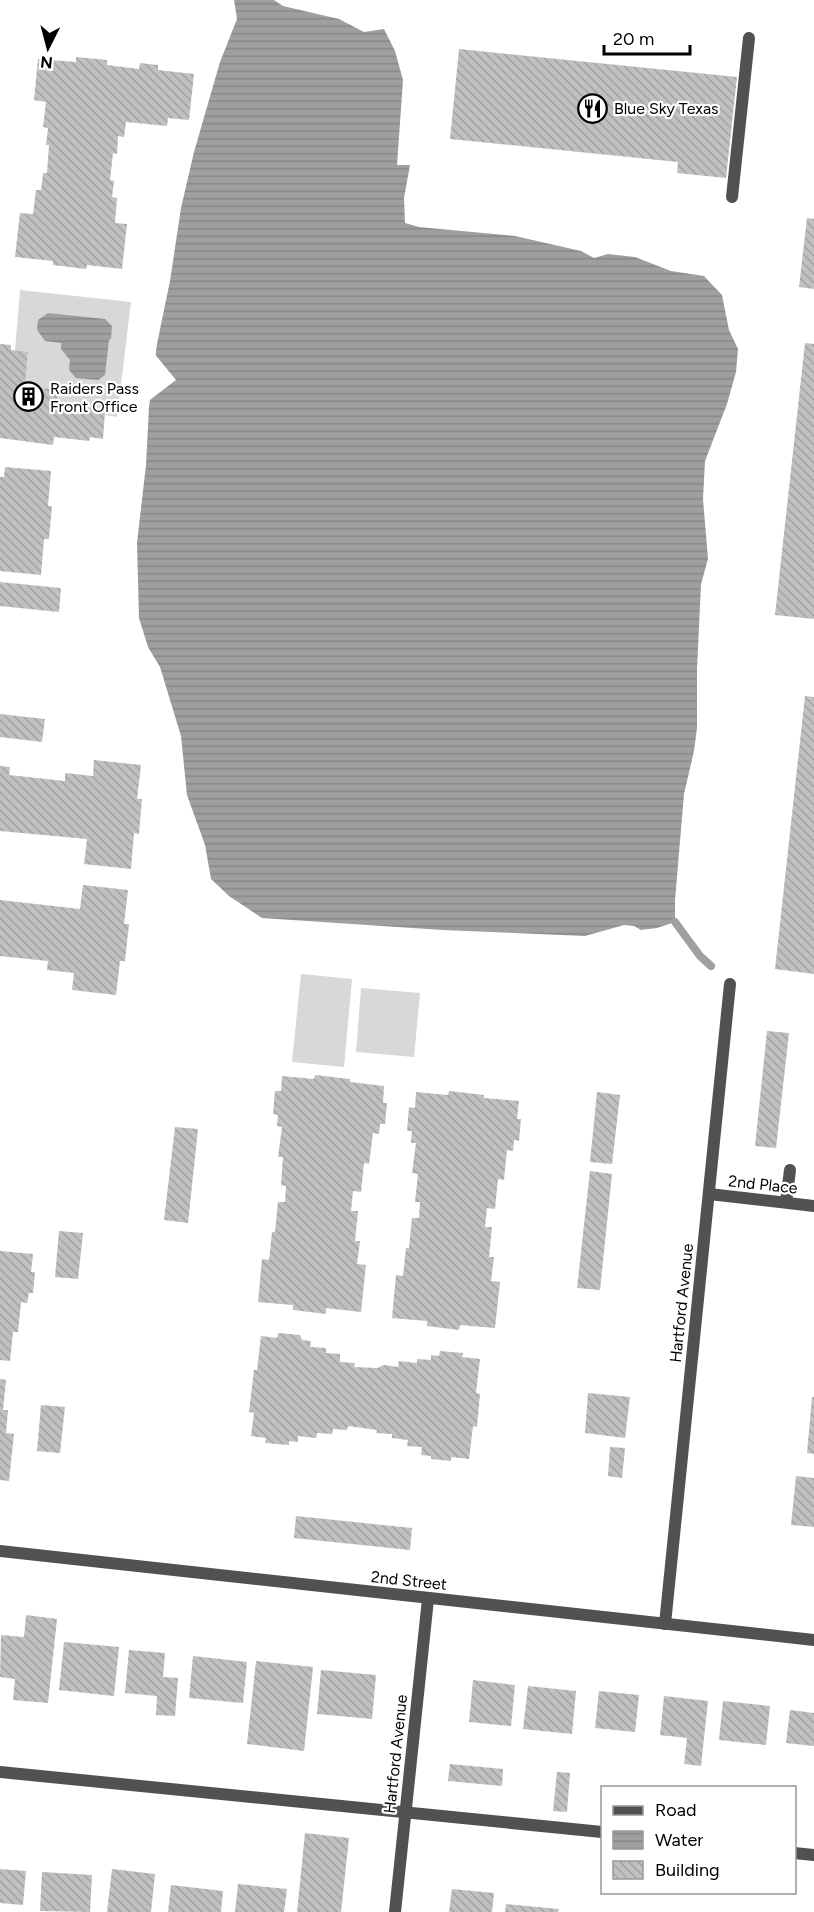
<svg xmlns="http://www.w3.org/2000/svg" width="814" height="1912" viewBox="0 0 814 1912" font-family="Figtree,sans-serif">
<defs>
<pattern id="water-rules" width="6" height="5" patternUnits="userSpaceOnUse" patternTransform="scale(1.5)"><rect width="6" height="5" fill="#9f9f9f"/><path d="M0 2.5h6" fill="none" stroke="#878787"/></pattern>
<pattern id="building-back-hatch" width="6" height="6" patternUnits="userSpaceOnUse" patternTransform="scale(1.5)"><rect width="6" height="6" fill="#c0c0c0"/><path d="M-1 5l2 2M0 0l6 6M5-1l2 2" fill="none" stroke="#a3a3a3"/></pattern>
</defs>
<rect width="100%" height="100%" fill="#fff"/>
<!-- garden -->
<g fill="#d8d8d8">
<path d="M20,290L131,302L117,417L105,415V412L92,411L93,409L57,405L58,390L25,386L28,353L15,351Z"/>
<path d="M301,974L352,979L344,1067L292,1062Z"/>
<path d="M361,988L420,993L414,1057L356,1052Z"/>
</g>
<!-- water -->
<g fill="url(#water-rules)">
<path d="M234,0H274L283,6L339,19L364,32L384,29L395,51L403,80L397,165H410L404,198L405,223L419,227L515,236L581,251L594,258L608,254L635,257L671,271L704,276L722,295L729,330L738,349L736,372L727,404L705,461L703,499L708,559L701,584L697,669V728L694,751L684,794L675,900V922L657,928L641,930L634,926L624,925L585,936L442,930L262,918L229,896L211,879L205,845L187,795L181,736L160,667L148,647L139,618L137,543L146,465L149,407L157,344L170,281L181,208L194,152L220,62L237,19Z"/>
<path d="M48,313L105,319L112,326L111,339L109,340L105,375L98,380L76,378L69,370L70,360L61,349V343L45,341L37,330L38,320Z"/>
</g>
<!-- pier -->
<path fill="#fff" d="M153,352L176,380L146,403Z"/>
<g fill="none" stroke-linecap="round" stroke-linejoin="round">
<!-- stream -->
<path stroke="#9f9f9f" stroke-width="8" d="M675,922L700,956L711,966"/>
</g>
<!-- building -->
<g fill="url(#building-back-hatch)">
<path d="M459,49L737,77L726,178L677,173L678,162L450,139Z"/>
<path d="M76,57L107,60V65L139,69L140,63L158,65V70L194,74L189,120L168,118L167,126L126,122L124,137L118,136L117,154L113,153L110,180L114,181L112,197L117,198L115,223L127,224L122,269L87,265L86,269L53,265V261L15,257L20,213L33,214L36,190H41L43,173H47L49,145H46L48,128L43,127L46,102L34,100L38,59L76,62Z"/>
<path d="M807,218L814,219V289L799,287Z"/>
<path d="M805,343L814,344V619L775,615Z"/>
<path d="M0,344L11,345V350L28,352L25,386L59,390L57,405L93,408L92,411L105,412L103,439L90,437L89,441L54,437L53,445L0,438Z"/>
<path d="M5,467L51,471L48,506H52L49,539H44L41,575L0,571V477H4Z"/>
<path d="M0,582L61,588L59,612L0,606Z"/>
<path d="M805,696L814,697V974L775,969Z"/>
<path d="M0,714L45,719L42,742L0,737Z"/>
<path d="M94,760L141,765L137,799H142L139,834L134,833L131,869L84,864L87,839L0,831V766L10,767L9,775L65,781V773L93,776Z"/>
<path d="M83,885L128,890L124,924H129L125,961H120L116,995L72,990L74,973L47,970L48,961L0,956V900L80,909Z"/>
<path d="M767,1031L789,1033L776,1148L755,1146Z"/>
<path d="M315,1075L350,1079V1082L384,1086L383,1103H387L385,1124H380L379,1134L373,1133L369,1164L364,1163L361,1192L353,1191L351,1211H358L355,1241H360L357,1264L366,1265L361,1312L326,1308V1314L293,1310V1305L258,1302L262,1259L269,1260L272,1232H275L278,1202H285L286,1186L281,1185L283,1157H278L282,1127L277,1126L278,1115L273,1114L275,1091H281L282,1076L314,1079Z"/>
<path d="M449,1091L484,1095V1098L519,1101L517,1119H521L519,1141L514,1140L513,1151L507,1150L504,1180L498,1179L495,1209L487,1208L485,1227H492L489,1257H494L491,1281L500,1282L495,1328L460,1325L459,1330L427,1326V1321L392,1318L396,1275L403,1276L406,1248H409L412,1218H419L420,1202H415L418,1174L412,1173L416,1143H411L412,1131H407L409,1107L415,1108L416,1092L448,1095Z"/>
<path d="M597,1092L620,1095L612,1164L590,1162Z"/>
<path d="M175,1127L198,1129L188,1223L164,1220Z"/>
<path d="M590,1171L612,1174L600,1290L577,1288Z"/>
<path d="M59,1231L83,1233L78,1279L55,1277Z"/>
<path d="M0,1251L33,1254L31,1272H35L33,1293H29L27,1303L21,1302L18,1332H13L10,1361L0,1360Z"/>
<path d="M278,1333L300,1335L302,1340L311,1341L310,1347L326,1348V1353L340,1354V1362L355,1363L354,1367L377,1368L384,1365L398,1367L399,1361L417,1363V1359L431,1360V1355L439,1356L440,1351L463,1353L462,1357L480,1359L476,1393L480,1394L477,1427L473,1426L469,1459L451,1457V1461L431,1459V1456L421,1455L422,1447L407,1446L408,1440L392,1438V1434L376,1433L377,1430L348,1426L347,1430L333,1429L332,1434L317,1433L316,1438L298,1436V1442L289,1441V1445L265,1443L266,1438L251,1436L254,1413L249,1412L254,1370H257L261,1336L277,1338Z"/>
<path d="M0,1379L6,1380L3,1410H8L6,1433L14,1434L9,1481L0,1480Z"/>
<path d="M588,1393L630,1397L625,1438L585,1433Z"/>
<path d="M812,1397H814V1454L807,1453Z"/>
<path d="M41,1405L65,1407L60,1453L37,1451Z"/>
<path d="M610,1447L625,1448L622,1478L608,1476Z"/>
<path d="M796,1476L814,1478V1527L791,1525Z"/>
<path d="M296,1516L412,1528L410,1550L294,1538Z"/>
<path d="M26,1615L57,1619L48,1703L13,1700L15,1679L0,1677L1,1635L24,1637Z"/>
<path d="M64,1642L119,1647L114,1696L59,1690Z"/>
<path d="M129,1650L165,1653L163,1677L178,1678L175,1716L156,1715L157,1696L125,1693Z"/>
<path d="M193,1656L247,1662L243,1703L189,1698Z"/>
<path d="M256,1661L313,1667L304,1751L247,1744Z"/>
<path d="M321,1670L376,1675L372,1719L317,1714Z"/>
<path d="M473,1680L515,1685L511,1726L469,1722Z"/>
<path d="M528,1686L576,1691L572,1734L523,1729Z"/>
<path d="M599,1691L639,1695L635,1732L595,1728Z"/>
<path d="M664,1696L708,1701L701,1766L684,1764L687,1738L660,1735Z"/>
<path d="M723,1701L770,1706L766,1745L719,1740Z"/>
<path d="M790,1710L814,1713V1746L786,1743Z"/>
<path d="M450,1764L503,1769L502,1786L448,1781Z"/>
<path d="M557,1772L570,1773L567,1812L553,1811Z"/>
<path d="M305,1833L349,1838L341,1912H297Z"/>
<path d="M0,1869L26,1871L23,1905L0,1903Z"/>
<path d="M112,1869L155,1874L151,1912H107Z"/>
<path d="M42,1872L92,1875L90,1912L40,1911Z"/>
<path d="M238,1884L287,1889L284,1912H235Z"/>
<path d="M171,1885L223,1891L221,1912H168Z"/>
<path d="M452,1889L494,1893L492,1912H449Z"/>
<path d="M506,1904L559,1909L558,1912H505Z"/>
</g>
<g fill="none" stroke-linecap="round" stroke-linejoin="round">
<!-- lane -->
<g stroke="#515151" stroke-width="12">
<path d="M732,197L749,38"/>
<path d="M786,1202L790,1170"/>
<path d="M0,1772L602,1832"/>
<path d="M794,1853L814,1855"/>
</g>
<!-- street -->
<g stroke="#515151" stroke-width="12">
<path d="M709,1194L814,1206"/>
<path d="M0,1551L814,1640"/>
<path d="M665,1624L730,984"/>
<path d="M395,1912L428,1599"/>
</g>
</g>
<!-- icons -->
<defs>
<symbol id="restaurant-ring" viewBox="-11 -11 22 22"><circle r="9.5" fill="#fff" stroke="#000" stroke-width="1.5"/><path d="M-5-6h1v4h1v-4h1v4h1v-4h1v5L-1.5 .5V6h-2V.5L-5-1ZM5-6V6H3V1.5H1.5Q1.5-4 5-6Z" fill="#000"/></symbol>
<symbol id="building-ring" viewBox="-11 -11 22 22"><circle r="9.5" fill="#fff" stroke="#000" stroke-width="1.5"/><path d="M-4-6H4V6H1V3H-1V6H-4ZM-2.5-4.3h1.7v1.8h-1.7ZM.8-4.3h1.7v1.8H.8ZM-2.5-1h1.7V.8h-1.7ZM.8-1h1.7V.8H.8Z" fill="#000"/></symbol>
</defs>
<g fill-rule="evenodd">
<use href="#restaurant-ring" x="576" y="92" width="33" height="33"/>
<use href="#building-ring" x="12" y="380" width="33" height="33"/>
</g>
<g text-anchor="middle" stroke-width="4.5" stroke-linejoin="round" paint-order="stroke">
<!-- poi labels -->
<g font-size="16" fill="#000" stroke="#fff" text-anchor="start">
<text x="614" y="114">Blue Sky Texas</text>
<text x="50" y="394">Raiders Pass<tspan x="50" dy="18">Front Office</tspan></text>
</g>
<!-- street labels -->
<g font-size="16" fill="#000" stroke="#fff">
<text transform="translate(763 1184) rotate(6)" y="6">2nd Place</text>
<text transform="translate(681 1303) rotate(-84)" y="6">Hartford Avenue</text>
<text transform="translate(409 1580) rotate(6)" y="6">2nd Street</text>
<text transform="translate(395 1754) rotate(-84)" y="6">Hartford Avenue</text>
</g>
</g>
<!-- legend -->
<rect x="601" y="1786" width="195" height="108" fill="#ffffff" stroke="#999999" stroke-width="1.5"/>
<rect x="613" y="1806" width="30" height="9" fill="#515151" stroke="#999999" stroke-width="1.5"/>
<text x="655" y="1816" font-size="18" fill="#000000">Road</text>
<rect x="613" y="1831" width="30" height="18" fill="url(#water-rules)" stroke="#999999" stroke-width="1.5"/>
<text x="655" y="1846" font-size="18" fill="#000000">Water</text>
<rect x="613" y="1861" width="30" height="18" fill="url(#building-back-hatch)" stroke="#999999" stroke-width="1.5"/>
<text x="655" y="1876" font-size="18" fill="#000000">Building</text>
<!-- north arrow -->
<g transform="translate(48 48) rotate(186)" stroke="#ffffff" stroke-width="4.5" paint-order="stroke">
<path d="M0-4.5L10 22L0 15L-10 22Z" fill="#000000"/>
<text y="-9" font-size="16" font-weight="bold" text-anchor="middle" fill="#000000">N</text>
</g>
<!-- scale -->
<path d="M604 45v9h86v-9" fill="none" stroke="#000000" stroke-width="3"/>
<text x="613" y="45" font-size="18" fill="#000000" stroke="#ffffff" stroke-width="4.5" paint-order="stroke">20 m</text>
</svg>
